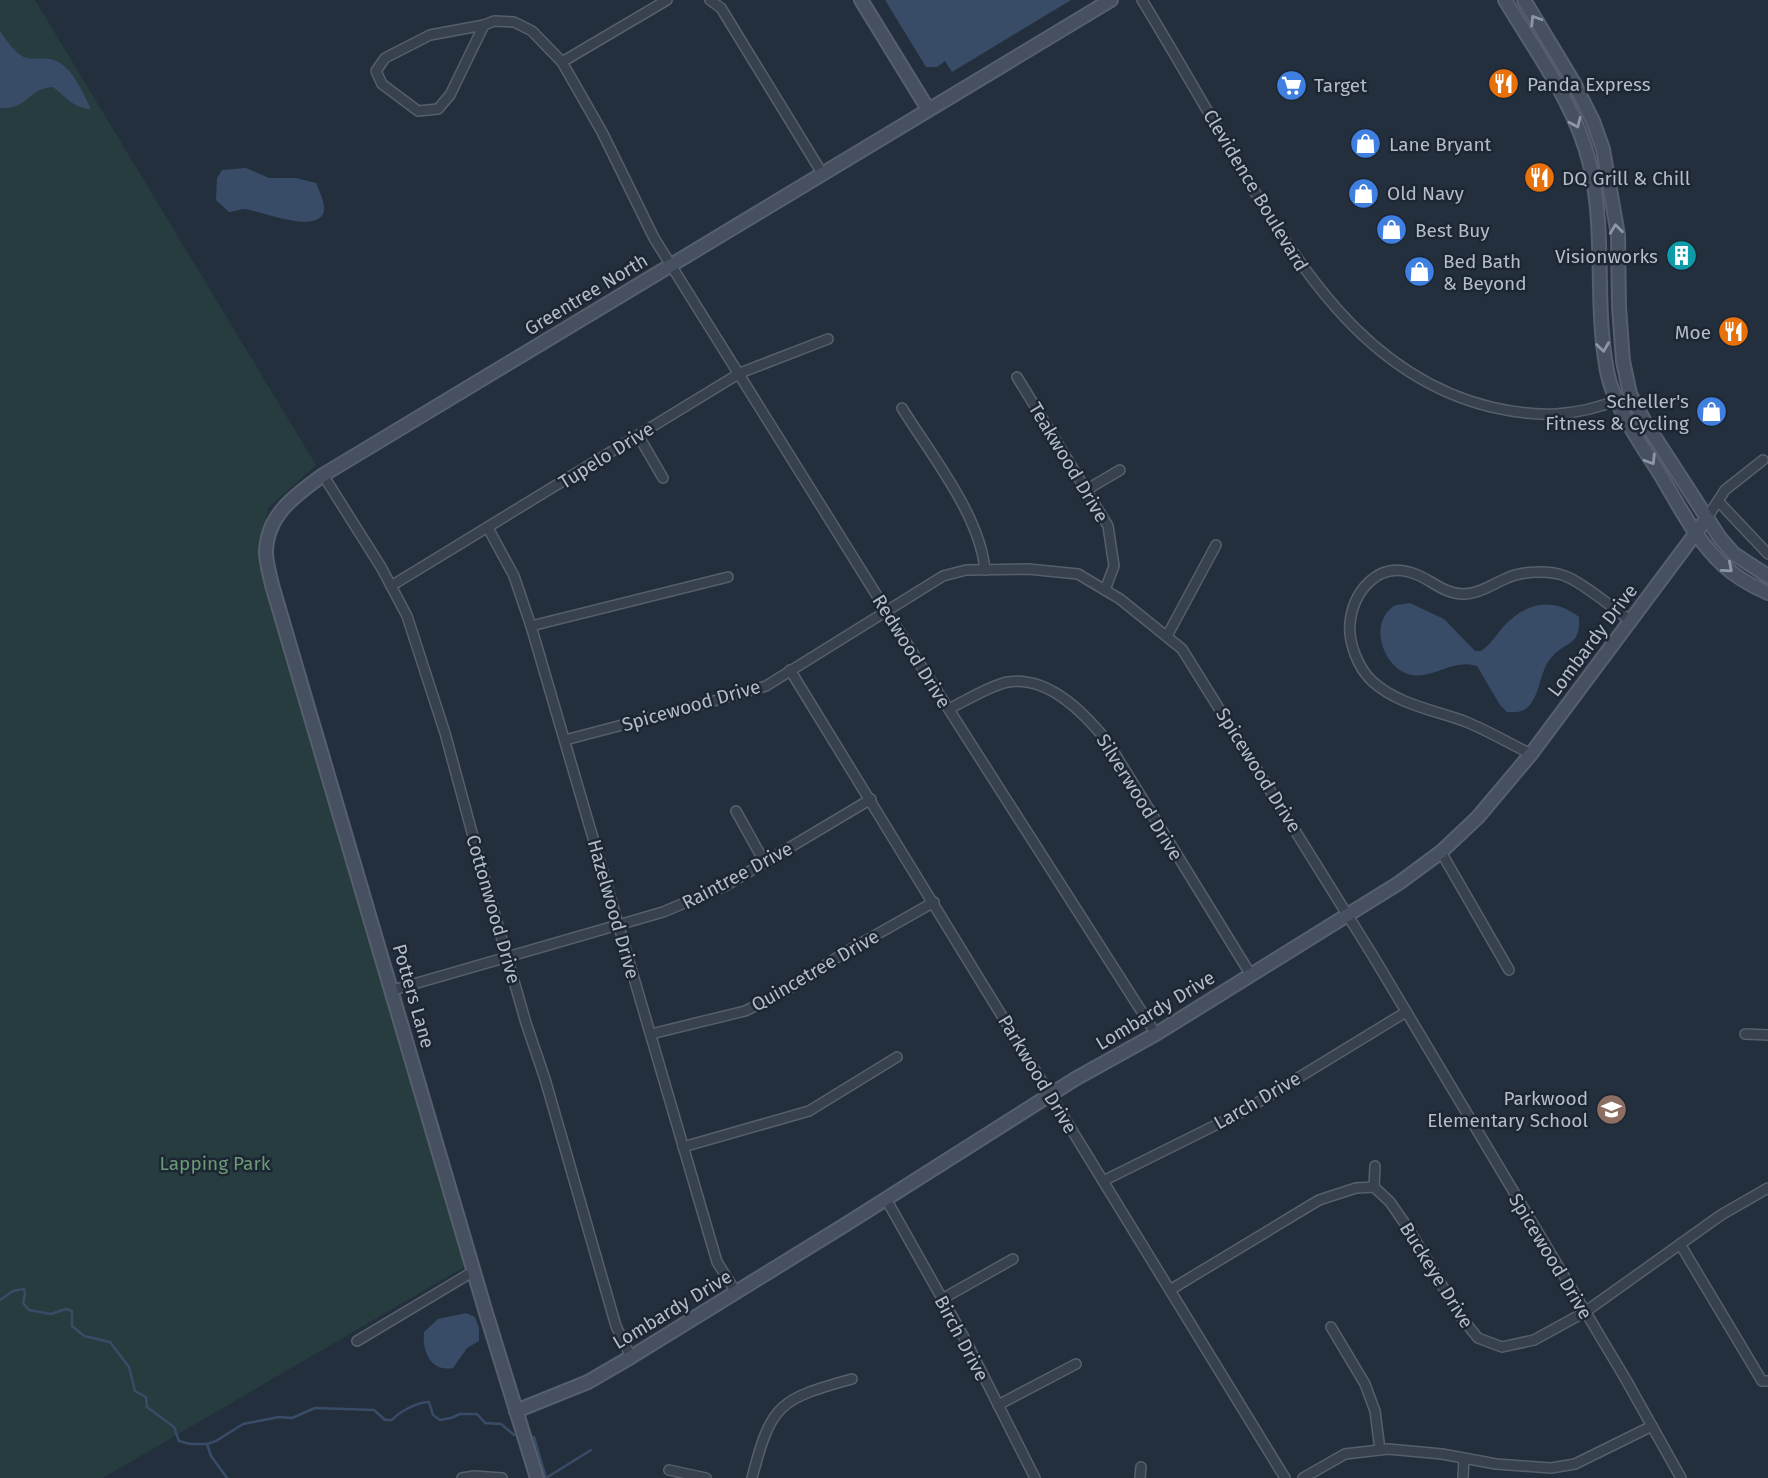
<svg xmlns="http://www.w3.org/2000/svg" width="1768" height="1478" viewBox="0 0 1768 1478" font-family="'Fira Sans',sans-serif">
<rect width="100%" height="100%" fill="#242f3e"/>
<!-- green -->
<path fill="#263c3f" d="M0,0H35L316,465L268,508L262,546L471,1263L103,1478H0Z"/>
<!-- water -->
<g fill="#394c67">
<path d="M885,0H1071L952,72L945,61L937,67H926Z"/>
<path d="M0,31C6,40 17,56 27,58C42,61 49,54 64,66C77,77 83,94 91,109C73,108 66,97 53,87C28,88 28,110 0,108Z"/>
<path d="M246,168L269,178H296L316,183C319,191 327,205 323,214C313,233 261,211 245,209C239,209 234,212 229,212L216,200L217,178L222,170Z"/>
<path d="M1410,603L1444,619L1475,651H1481C1491,644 1496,635 1504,626C1526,602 1553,597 1579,617C1581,647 1566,640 1551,658C1539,672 1541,694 1528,707C1522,713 1515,712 1507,712L1500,705L1477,666C1450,657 1428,685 1403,672C1381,660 1370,622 1394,606C1398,604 1406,604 1410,603Z"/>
<path d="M466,1313L475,1317L479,1328V1341L467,1348L453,1368C431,1372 422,1352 424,1332L438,1319Z"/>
</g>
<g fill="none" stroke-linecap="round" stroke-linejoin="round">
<!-- stream -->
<g stroke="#394c67" stroke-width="2.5">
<path d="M0,1300L13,1291L24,1289L25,1294L23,1303L29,1310L51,1314L66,1309L72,1311V1326L84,1336L110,1342L129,1367L135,1391L146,1397L147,1407L174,1427L179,1441L190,1444H207L216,1441L243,1424L279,1417L292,1418L315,1408L374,1410L385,1420H392C399,1412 417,1402 429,1402L433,1415L440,1420L451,1418L460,1414H477L485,1423L501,1424L514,1435"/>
<path d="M534,1437L546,1478L591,1450"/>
<path d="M207,1444L211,1456L227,1478"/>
</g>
<defs>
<g id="street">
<path d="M710,0L721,8L822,173"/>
<path d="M1142,0C1173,51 1203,103 1233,155C1295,261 1363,376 1491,407C1538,418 1576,417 1620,399"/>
<path d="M484,25L494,21L514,22L532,31L562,62L602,132L654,238L909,647L1156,1034"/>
<path d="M484,25L450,95L438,109L418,111L382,84L376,71L385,58L430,35Z"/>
<path d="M562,62L667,0"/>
<path d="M1017,377L1108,526L1114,566L1105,590"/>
<path d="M902,408C931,455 980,515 985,570"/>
<path d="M638,435L663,478"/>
<path d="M323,475L381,567L407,616L445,733L486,884L526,1023L545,1079L616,1326L631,1357"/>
<path d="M1086,490L1120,470"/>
<path d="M1718,501L1768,554"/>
<path d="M1707,518L1725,490L1763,460"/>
<path d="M488,528L514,576L531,626L717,1262L736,1292"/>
<path d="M391,586L740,373L828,339"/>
<path d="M531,626L728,577"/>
<path d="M1167,636L1216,545"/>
<path d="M790,670L1285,1478"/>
<path d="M949,709C965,701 991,685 1008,682C1049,676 1084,713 1107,741L1251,975"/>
<path d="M565,740L710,702L766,686L943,576L966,570L1028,569L1078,574L1120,599L1182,649L1373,956L1625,1378L1681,1478"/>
<path d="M1531,754C1508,743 1487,730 1464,721C1433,710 1397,704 1372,681C1358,668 1348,642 1350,623C1353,593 1376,563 1409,572C1428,576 1442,594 1463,594C1479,594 1493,584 1507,578C1522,571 1549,570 1565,576C1582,582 1614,609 1631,621"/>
<path d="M736,811L765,863"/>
<path d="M1441,852L1509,970"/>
<path d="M393,990L663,912L725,886L871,799"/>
<path d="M651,1034L745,1011L784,992L844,953L934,902"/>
<path d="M1745,1034L1768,1035"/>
<path d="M683,1147L809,1111L897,1057"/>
<path d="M1103,1181L1242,1112L1406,1012"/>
<path d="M1374,1187L1375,1166"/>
<path d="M886,1199L966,1341L1035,1478"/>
<path d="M1680,1244L1762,1381H1768"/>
<path d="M1170,1290L1319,1200L1356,1188L1374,1187L1390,1202L1410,1231L1460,1316L1478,1338L1502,1347L1534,1340L1585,1312L1721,1215L1768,1188"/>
<path d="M942,1299L1013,1259"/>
<path d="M1331,1327L1365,1384L1375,1411L1380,1450"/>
<path d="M357,1341L474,1271"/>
<path d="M998,1405L1076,1364"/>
<path d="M669,1470L706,1478"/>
<path d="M462,1478L474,1476L502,1478"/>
<path d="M752,1478C771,1404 779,1399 852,1379"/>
<path d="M1140,1478L1141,1467"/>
<path d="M1303,1478L1345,1454L1388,1449L1442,1454L1496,1464L1551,1468L1575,1464L1652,1426"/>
<path d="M1463,1478L1464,1458"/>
</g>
<g id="secondary">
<path d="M861,0L928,109"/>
<path d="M1505,0C1536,52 1576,105 1590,165C1606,232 1594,302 1607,371C1613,405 1641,444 1660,474C1679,506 1696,540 1723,565C1736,577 1752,586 1768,593"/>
<path d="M1524,0L1574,83L1593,121L1603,149L1618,235L1619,307L1623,361L1630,394L1645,422L1720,538L1734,554L1768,576"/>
<path d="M516,1411L588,1382L631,1357L848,1223L1075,1079L1156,1034L1399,883L1441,852L1478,817L1531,754L1707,518"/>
<path d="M537,1478L486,1313L272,585C270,575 266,563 266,552C267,514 296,495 323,475L1111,0"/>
</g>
</defs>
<!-- street casing -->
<use href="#street" stroke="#565f6c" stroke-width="12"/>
<!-- secondary casing -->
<use href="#secondary" stroke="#565f6c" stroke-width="16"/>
<!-- street -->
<use href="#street" stroke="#38414e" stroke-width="9"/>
<!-- secondary -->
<use href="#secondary" stroke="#465061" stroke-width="12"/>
</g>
<!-- one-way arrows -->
<defs><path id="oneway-chevron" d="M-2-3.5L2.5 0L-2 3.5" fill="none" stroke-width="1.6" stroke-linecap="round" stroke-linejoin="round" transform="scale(1.75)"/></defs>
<g stroke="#8e96a5">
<use href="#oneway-chevron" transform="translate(1535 20) rotate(-122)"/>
<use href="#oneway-chevron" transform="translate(1576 123) rotate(66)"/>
<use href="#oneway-chevron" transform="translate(1616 229) rotate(-97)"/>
<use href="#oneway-chevron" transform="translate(1603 347) rotate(82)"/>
<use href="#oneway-chevron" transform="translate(1651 460) rotate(58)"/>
<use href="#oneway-chevron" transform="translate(1728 568) rotate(41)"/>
</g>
<!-- icons -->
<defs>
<symbol id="restaurant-disc" viewBox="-11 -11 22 22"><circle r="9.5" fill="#e8710a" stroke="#1d2633"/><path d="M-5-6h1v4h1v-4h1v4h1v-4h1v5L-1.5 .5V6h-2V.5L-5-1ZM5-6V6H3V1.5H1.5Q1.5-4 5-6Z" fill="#fff"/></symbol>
<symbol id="supermarket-disc" viewBox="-11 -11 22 22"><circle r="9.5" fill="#3f7fe0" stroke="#1d2633"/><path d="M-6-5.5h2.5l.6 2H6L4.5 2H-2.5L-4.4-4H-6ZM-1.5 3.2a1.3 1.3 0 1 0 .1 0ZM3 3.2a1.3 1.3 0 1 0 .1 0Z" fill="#fff"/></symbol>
<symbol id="shop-disc" viewBox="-11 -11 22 22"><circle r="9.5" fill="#3f7fe0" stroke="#1d2633"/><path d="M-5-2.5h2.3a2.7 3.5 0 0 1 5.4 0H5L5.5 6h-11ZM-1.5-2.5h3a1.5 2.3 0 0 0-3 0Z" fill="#fff"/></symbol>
<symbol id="building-disc" viewBox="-11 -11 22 22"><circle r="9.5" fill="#0f9aa8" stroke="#1d2633"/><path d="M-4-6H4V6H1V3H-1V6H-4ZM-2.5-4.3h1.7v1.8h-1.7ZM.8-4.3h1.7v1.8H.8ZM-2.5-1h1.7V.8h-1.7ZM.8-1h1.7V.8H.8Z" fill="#fff"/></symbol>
<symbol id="school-disc" viewBox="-11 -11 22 22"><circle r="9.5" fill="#8d6e63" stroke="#1d2633"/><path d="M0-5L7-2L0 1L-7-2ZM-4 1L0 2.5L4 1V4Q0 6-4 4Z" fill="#fff"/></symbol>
</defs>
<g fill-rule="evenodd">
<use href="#restaurant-disc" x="1486" y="66" width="35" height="35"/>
<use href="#supermarket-disc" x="1274" y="68" width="35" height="35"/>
<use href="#shop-disc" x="1348" y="126" width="35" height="35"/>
<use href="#restaurant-disc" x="1522" y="160" width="35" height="35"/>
<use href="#shop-disc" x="1346" y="176" width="35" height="35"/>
<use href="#shop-disc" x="1374" y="212" width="35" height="35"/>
<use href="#building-disc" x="1664" y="238" width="35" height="35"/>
<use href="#shop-disc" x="1402" y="254" width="35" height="35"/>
<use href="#restaurant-disc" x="1716" y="314" width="35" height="35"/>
<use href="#shop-disc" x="1694" y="394" width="35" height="35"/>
<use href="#school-disc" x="1594" y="1092" width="35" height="35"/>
</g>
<g text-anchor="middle" stroke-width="5" stroke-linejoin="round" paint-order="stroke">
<!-- poi labels -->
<g font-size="19" fill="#b4bcc9" stroke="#1d2633" text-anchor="start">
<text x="1527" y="91">Panda Express</text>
<text x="1314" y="92">Target</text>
<text x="1389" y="151">Lane Bryant</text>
<text x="1562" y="185">DQ Grill &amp; Chill</text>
<text x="1387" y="200">Old Navy</text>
<text x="1415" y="237">Best Buy</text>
<text x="1658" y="263" text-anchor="end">Visionworks</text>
<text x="1443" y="268">Bed Bath<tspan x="1443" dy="22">&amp; Beyond</tspan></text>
<text x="1711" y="339" text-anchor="end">Moe</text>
<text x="1689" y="408" text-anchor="end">Scheller's<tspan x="1689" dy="22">Fitness &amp; Cycling</tspan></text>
<text x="1588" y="1105" text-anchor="end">Parkwood<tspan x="1588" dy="22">Elementary School</tspan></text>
</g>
<!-- street labels -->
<g font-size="19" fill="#b4bcc9" stroke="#1d2633">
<text transform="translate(1256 190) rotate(59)" y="7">Clevidence Boulevard</text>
<text transform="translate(586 294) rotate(-31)" y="7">Greentree North</text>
<text transform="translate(606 455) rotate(-32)" y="7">Tupelo Drive</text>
<text transform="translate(1069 462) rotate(59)" y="7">Teakwood Drive</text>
<text transform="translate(1592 640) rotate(-53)" y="7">Lombardy Drive</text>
<text transform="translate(912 651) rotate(58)" y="7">Redwood Drive</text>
<text transform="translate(691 705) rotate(-16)" y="7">Spicewood Drive</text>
<text transform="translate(1259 770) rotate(58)" y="7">Spicewood Drive</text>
<text transform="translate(1140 797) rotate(58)" y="7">Silverwood Drive</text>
<text transform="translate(737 875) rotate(-28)" y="7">Raintree Drive</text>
<text transform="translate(494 909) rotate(74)" y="7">Cottonwood Drive</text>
<text transform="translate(614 909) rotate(74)" y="7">Hazelwood Drive</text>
<text transform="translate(815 970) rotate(-30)" y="7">Quincetree Drive</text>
<text transform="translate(414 996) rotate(74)" y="7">Potters Lane</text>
<text transform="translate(1155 1010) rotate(-31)" y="7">Lombardy Drive</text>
<text transform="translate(1038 1074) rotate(59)" y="7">Parkwood Drive</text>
<text transform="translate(1257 1100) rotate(-30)" y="7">Larch Drive</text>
<text transform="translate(1551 1256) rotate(59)" y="7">Spicewood Drive</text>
<text transform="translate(1437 1275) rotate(58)" y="7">Buckeye Drive</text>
<text transform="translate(672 1309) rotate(-31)" y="7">Lombardy Drive</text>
<text transform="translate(962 1338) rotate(62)" y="7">Birch Drive</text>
</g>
<!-- park labels -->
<g font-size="19" fill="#6b9a76" stroke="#1d2633">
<text x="215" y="1170">Lapping Park</text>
</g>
</g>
</svg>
